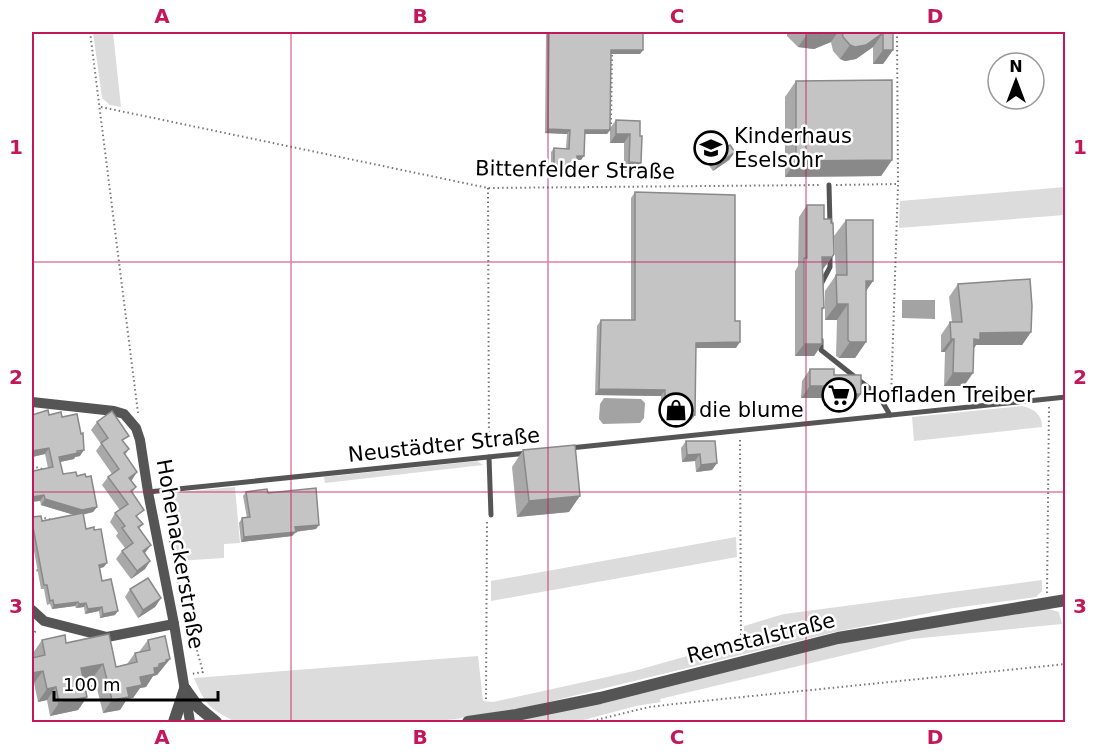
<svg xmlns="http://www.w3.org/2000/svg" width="1097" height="754" viewBox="0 0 1097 754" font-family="'DejaVu Sans',sans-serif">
<rect width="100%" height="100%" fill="#fff"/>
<!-- green -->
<g fill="#dcdcdc">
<path d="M93,32H113L121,107L110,105L102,98Z"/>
<path d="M1065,187V215L899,228L900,201Z"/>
<path d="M1022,406C1034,409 1042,414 1042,427L914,441L912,417Z"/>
<path d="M477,461L483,465L325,483L324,477Z"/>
<path d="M235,487L240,543L224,544V558L176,561L164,498L169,493Z"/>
<path d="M736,537L737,557L491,601V581Z"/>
<path d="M1042,580V591L1036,597L954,608L835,632L536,705L456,719L426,722H236C210,709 205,705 194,678L478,656L483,701L493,702L634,671L744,640V626L784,614Z"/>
<path d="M1045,608L1059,612L1062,624L912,639L660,699L661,702L636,706L576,722H504L864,638Z"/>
</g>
<!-- water -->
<g fill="#a3a3a3">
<path d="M902,300H935V319L902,318Z"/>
<path d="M604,398L641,399L645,403L644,418L640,423L603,424L599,419L600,404Z"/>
</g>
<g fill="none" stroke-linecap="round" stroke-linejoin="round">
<!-- path -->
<g stroke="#777" stroke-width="2" stroke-dasharray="1.5 3" stroke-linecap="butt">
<path d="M90,32L138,413"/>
<path d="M897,32L898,184"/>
<path d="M101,107L488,188L821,185"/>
<path d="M611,124L612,52"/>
<path d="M836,185L898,184L891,399"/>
<path d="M488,188L489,449"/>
<path d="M740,440L741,639"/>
<path d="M32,466L46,470"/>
<path d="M40,517L52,520"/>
<path d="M170,541L178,583L203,672L191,674"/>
<path d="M32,571L40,570"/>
<path d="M1047,593L1049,407"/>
<path d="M1065,612L1066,629"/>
<path d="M32,636L37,629"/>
<path d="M82,688L97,685"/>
<path d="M486,699L487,520"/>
<path d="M588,722L649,707L674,704L1066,664"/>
</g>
<!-- service -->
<g stroke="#555" stroke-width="5">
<path d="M829,185L830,225"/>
<path d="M820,286L830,267V252"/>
<path d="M821,340V350L879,396L890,415"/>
<path d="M570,448L1066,397"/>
<path d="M489,457L491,515"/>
<path d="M148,492L528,453"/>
</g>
<!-- minor -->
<g stroke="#555" stroke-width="10">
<path d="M32,402L114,411L124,414L136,428L140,440L148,492L174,624L190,722"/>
<path d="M32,610L44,621L107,637L174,624"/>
</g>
<!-- tertiary -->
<g stroke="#555" stroke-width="12">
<path d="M185,689L198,707L216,722"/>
<path d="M174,722L185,689"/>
<path d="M468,722L516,715L600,698L838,638L1066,600"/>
</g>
</g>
<!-- wall -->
<g fill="#a9a9a9">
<path d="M546,32H643V50L640,54H611L610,130L607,134H585L581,160H577V165L574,170L551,169V152L554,148H566L567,134L545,133Z"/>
<path d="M787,32H893V50L883,64H873V47L856,59L845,61L840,59L833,51L831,42L814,49L798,47L787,36Z"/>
<path d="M796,81L892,160L881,176L785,177V97Z"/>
<path d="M616,120L640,136L636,171H624V143H610V128Z"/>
<path d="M735,152L729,160L713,171L708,164L714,156Z"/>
<path d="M635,192L735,321L736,348H695V415L691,420L661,421V396L595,395L597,326L601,320H631V198Z"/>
<path d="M807,205L824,219L832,257L823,269L824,308L822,311V344L814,356H795V271L798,266L799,217Z"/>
<path d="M846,220L873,281L866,290V342L855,358H839L836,356L837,320H825V291L836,275L834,236Z"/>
<path d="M958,284L1031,332L1022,345H976L973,349L964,386H944L945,352H941V335L950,322H952L949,297Z"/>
<path d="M810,369L834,375L852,406H824V398H801L802,381Z"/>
<path d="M32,415H49L62,417L80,456L75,457L74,459L60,462L63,474L77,476L97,507L93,512L83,514L86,529L104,567L100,568L102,581L115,615L100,618L99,611L85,614L84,607L76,608L75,606L52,609L50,604L47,605L44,589H41L32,540V517L42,521L74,515L41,505L33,471L48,468L45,454L32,457Z"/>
<path d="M97,422L124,443L129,449L125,455L131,480L136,487L132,493L138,519L143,524L139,529L145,553L150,561L145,569L131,579L116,559L122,551L125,548L116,536L118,533L110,522L115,513L120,510L102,485L108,477L112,474L96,451L101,444L91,430Z"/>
<path d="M686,441L717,463L712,470L696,472L695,461L682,462L681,448Z"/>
<path d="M523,450L569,512L517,517L512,467Z"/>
<path d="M246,492L268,493L316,529L296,532L292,536L241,542L239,523L242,518H247L243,496Z"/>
<path d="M130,589L161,598L155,607L138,618L125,597Z"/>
<path d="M42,640L66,643L116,667L127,664L135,653L139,652L148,640L170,659L157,675L153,676L146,687L140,688L133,698L127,699L120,710L103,713L94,676L83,679L87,697L78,710L50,716L47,700L38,702L34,683V658L33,653Z"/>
</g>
<!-- shaded-wall -->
<g fill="#898989">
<path d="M838,32L831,42L814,49L798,47L808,33Z"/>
<path d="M883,33L873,47L856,59L845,61L840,59L850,45Z"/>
<path d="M611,50H643L640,54H608Z"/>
<path d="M883,50H893L883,64H873Z"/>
<path d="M548,129L570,130L567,134L545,133Z"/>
<path d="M585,130H610L607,134H582Z"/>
<path d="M616,134H630L624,143H610Z"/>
<path d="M735,152L729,160L713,171L719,163Z"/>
<path d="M577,156H584L581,160H574Z"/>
<path d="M892,160L881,176L785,177L796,161Z"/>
<path d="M629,162L641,163L636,171H624Z"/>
<path d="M554,165H577L574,170L551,169Z"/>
<path d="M822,257H832L823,269H814Z"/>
<path d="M866,281H873L862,297Z"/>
<path d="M837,304H848L837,320H825Z"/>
<path d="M1031,332L1022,345H976L971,353L974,339L980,333Z"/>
<path d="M951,339H954L945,352H941Z"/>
<path d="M740,342L736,348H692L696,343Z"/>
<path d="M850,342H866L855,358H839Z"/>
<path d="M804,344H822L814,356H795Z"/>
<path d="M953,373H973L964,386H944Z"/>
<path d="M810,386H832L824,398H801Z"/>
<path d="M599,389L665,390L661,396L595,395Z"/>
<path d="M832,394H861L852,406H824Z"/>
<path d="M665,415H695L691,420L661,421Z"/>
<path d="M49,448L45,454L32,457V451Z"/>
<path d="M84,450L80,456L75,457L74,459L55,463L59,457Z"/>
<path d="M700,454L695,461L682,462L687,455Z"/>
<path d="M717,463L712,470L696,472L701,465Z"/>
<path d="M137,472L132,480L123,486L129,478Z"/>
<path d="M44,495L40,501L32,502V497Z"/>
<path d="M580,496L569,512L517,517L529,501Z"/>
<path d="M45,499L97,507L93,512L78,516L41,505Z"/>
<path d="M319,525L316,529L292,532L295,527Z"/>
<path d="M296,532L292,536L241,542L244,537Z"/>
<path d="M151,545L145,553L137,559L143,551Z"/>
<path d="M150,561L145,569L131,579L137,571Z"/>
<path d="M107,563L104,567L96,569L99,565Z"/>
<path d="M161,598L155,607L138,618L143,610Z"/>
<path d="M78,602L75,606L52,609L54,605Z"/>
<path d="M86,603L84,607L76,608L79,604Z"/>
<path d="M102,607L99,611L85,614L88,609Z"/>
<path d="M118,611L115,615L100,618L103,614Z"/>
<path d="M170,659L157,675L153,676L146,687L140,688L133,698L127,699L120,710L103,713L112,700L140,677L159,664L166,660Z"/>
<path d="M103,664L94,676L72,681L81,668Z"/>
<path d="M43,671L34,683L32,684V673Z"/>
<path d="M56,687L47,700L38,702L47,689Z"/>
<path d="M87,697L78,710L50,716L59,703Z"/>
</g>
<!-- building -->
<g fill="#c4c4c4" stroke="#898989" stroke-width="1.5">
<path d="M549,32H643V50H611L610,130H585L584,156H577V165H554V148L569,149L570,130L548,129Z"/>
<path d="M807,32H832L824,35L808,33Z"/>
<path d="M842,32H893V50H883V33L866,45L855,47L850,45L843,37Z"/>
<path d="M892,80V160L796,161V81Z"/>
<path d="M616,120L640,121V136H642L641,163L629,162L630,134H616Z"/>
<path d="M730,145L735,152L719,163L714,156Z"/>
<path d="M635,192L735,195V321H740V342L696,343L695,415H665V390L599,389L601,320H635Z"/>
<path d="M807,205H824V219H831V223H833L834,254L832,257H822L824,308H822V344H804V258H807Z"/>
<path d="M846,220H873V281H866V342H850L848,340V304H837L836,275H847Z"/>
<path d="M1030,279L1032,306L1031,332L980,333V340L974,339L973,373H953L954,339H951L950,322H962L958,284Z"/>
<path d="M810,369H834V375H861V394H832V386H810Z"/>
<path d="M48,410L49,415L61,412L62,417L77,414L81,434L83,433L84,450L77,451L78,453L59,457L63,474L76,472L77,476L85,474L86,477L91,476L97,507L82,510L45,499L44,495L32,497V467L33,471L53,467L49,448L32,451V415Z"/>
<path d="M112,411L129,436L122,440L129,449L124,453L137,472L129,478L136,487L131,491L144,510L136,516L143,524L138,527L151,545L143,551L150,561L137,571L122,551L133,543L122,528L125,526L115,513L128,504L108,477L119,469L101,443L108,438L97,422Z"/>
<path d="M686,441H715L717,463L701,465L700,454L687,455Z"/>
<path d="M575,445L580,496L529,501L523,450Z"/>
<path d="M316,488L319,525L295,527L296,532L244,537L242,518L250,517L246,492L267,489L268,493Z"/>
<path d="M83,513L86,529L94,527V530L101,529L107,563L99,565L102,581L111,579L118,611L103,614L102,607L88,609L86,603L79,604L78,602L54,605L53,600L50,601L47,585H44L32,522V517L41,516L42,521Z"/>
<path d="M148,578L161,598L143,610L130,589Z"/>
<path d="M109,634L116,667L137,662L135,653L150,650L148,640L165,636L170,659L166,660V662L159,664V667L154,668L155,674L140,677L142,685L127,688L129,697L112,700L103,664L81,668L87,697L59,703L56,687L47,689L43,671L32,673V658L45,655L42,640L65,635L66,643Z"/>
</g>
<!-- grid -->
<path fill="none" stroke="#c2185b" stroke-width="1.5" stroke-opacity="0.55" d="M291,32V722M548,32V722M806,32V722M32,262H1066M32,492H1066"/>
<!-- icons -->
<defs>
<symbol id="school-ring" viewBox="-11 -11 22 22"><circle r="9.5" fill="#fff" stroke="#000" stroke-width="1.5"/><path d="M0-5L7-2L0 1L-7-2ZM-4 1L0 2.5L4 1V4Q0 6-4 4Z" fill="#000"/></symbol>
<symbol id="supermarket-ring" viewBox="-11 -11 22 22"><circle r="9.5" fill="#fff" stroke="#000" stroke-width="1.5"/><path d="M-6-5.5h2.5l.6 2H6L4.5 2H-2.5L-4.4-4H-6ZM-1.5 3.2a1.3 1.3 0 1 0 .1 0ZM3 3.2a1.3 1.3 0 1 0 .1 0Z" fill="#000"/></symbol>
<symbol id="shop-ring" viewBox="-11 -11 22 22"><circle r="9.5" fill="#fff" stroke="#000" stroke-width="1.5"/><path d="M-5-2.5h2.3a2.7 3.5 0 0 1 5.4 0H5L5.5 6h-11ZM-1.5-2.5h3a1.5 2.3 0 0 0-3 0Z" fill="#000"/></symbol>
</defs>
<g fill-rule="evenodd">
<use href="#school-ring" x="692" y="129" width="38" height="38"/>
<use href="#supermarket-ring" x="820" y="376" width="38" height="38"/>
<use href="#shop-ring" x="657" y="391" width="38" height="38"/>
</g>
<g text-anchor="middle" stroke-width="5" stroke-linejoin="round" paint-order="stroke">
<!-- poi labels -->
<g font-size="21" fill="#000" stroke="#fff" text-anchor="start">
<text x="734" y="143">Kinderhaus<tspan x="734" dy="24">Eselsohr</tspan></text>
<text x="862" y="402">Hofladen Treiber</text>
<text x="699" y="417">die blume</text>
</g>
<!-- street labels -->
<g font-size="21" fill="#000" stroke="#fff">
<text transform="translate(575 170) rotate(1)" y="7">Bittenfelder Straße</text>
<text transform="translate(444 445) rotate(-6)" y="7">Neustädter Straße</text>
<text transform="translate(180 554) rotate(80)" y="7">Hohenackerstraße</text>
<text transform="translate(761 638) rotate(-14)" y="7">Remstalstraße</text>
</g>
</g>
<!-- border -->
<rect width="1097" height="754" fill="none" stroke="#ffffff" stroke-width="66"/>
<!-- north arrow -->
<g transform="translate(1016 81)"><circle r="28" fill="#ffffff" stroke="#999999" stroke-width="1.5"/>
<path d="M0-4.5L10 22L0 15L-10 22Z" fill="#000000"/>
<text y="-9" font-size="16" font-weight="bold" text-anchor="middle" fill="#000000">N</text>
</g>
<!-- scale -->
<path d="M54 691v9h164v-9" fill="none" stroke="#000000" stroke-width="3"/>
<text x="63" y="691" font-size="18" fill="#000000" stroke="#ffffff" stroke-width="4.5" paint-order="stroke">100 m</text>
<rect x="33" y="33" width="1031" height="688" fill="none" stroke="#c2185b" stroke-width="2"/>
<g font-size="20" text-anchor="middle" font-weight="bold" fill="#c2185b">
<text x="162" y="23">A</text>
<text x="420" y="23">B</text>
<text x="677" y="23">C</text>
<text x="935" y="23">D</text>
<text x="16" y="154">1</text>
<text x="1080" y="154">1</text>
<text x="16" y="384">2</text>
<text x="1080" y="384">2</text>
<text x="16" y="613">3</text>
<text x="1080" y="613">3</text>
<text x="162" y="744">A</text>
<text x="420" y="744">B</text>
<text x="677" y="744">C</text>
<text x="935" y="744">D</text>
</g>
</svg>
